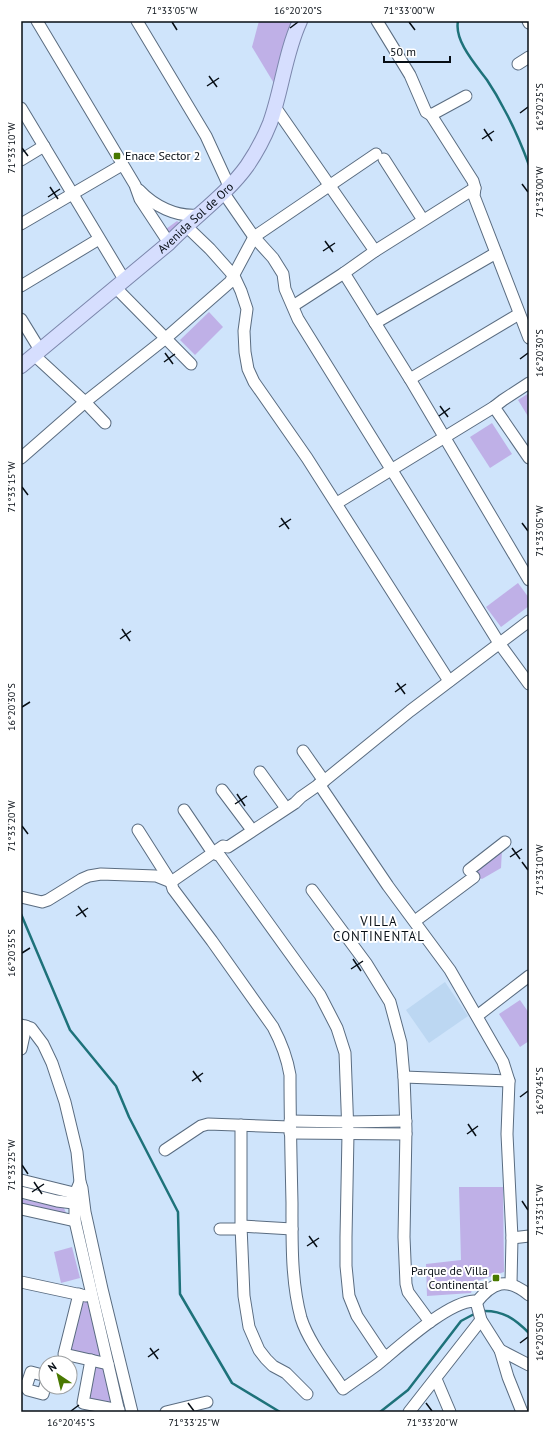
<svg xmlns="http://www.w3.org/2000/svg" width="550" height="1433" viewBox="0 0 550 1433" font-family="'PT Sans',sans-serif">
<rect width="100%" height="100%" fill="#cfe4fb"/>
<!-- built -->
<path fill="#bcd7f2" d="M445,982L468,1016L429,1043L406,1010Z"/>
<!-- green -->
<g fill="#bfb0e7">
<path d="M259,21H293L275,85L252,47Z"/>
<path d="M177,221L180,223L171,233L166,229Z"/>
<path d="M209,312L223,327L195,355L180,340Z"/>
<path d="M529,393V418L518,400Z"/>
<path d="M492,423L512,454L490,468L470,437Z"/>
<path d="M518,583L529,598V606L501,627L486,607Z"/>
<path d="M502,850L501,868L482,879L479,878L473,870Z"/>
<path d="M520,1000L529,1013V1041L520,1047L499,1014Z"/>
<path d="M459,1187H503L504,1272L474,1282L471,1293L427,1296L426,1264L461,1260Z"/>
<path d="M21,1199L64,1208L66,1213L65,1214L21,1206Z"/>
<path d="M72,1247L80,1278L61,1283L54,1252Z"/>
<path d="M81,1301L89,1302L102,1358L69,1353Z"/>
<path d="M95,1365L103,1366L114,1403L110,1407L86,1402Z"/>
</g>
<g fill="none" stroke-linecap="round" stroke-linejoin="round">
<!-- stream -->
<g stroke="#1e727a" stroke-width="2.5">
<path d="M458,21C454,41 476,65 487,80C493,89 499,99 504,109C514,127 522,146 529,165"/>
<path d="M21,914L70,1030L116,1086L129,1117L178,1212L180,1294L232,1383L280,1412"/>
<path d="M482,1311C503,1310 515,1319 529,1333"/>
<path d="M380,1412L408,1390L461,1321L476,1313"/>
</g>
<defs>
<g id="minor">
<path d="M37,21L135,185L140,199L169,243"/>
<path d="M137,21L206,136L229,186"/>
<path d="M377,21L410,75L426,112L431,115L473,181L475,188L474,196L529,338"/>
<path d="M528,21L529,23"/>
<path d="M518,64L529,57"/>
<path d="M275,107L375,251"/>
<path d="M21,108L125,281"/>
<path d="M431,115L466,96"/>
<path d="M384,159L423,220"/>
<path d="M21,160L44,146"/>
<path d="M139,190C154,206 176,217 198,215"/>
<path d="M223,192L254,237L273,258L283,274L285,289L298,319L499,643L529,684"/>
<path d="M21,224L122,165"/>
<path d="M186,226L210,249L234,276L241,291L247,309L244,331L245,352L248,369L254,382L307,458L449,681"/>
<path d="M344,273L410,379L529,580"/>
<path d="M21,286L99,239"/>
<path d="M116,288L191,364"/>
<path d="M293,306L344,273L375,251L475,188"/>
<path d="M21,319L40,350"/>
<path d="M375,323L496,253"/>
<path d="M34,355L85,402L105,423"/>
<path d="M410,379L519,314"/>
<path d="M494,407L529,458"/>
<path d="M21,458L85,402L166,338L230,282L254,237L376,154"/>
<path d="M337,503L494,407L503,400L529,383"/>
<path d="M303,751L324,781"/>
<path d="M260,772L283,804"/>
<path d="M319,784L388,886L450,970L503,1062L509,1081L507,1134L512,1238L511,1283"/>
<path d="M222,790L249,826"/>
<path d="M184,810L213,853L220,856L320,995L337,1028L345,1053L348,1134L346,1237V1266L349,1296L357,1316L381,1352L386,1357"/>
<path d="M138,830L171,882L173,889L212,941L273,1027C281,1042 287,1057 290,1075C290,1118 291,1160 292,1203C292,1241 291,1281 301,1318C308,1341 330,1369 343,1389C354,1381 366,1373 378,1364C399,1347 447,1302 474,1301L477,1305L481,1320L500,1350L508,1377L522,1412"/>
<path d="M469,870L505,842"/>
<path d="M171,882L223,846L228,847L295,803L301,797L324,781L410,711L529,621"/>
<path d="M312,890L366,963L390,1002L401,1043L404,1077L406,1129L404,1237L406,1284L408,1292L430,1322"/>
<path d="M21,897L42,902L48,900L82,879L89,876L101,874L156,876L171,882"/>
<path d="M415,921L474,877"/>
<path d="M477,1016L529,976"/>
<path d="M21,1025L31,1028L43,1044L52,1063L65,1102L77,1152L80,1182L82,1188L85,1212L102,1289L132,1412"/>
<path d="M21,1049L26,1026"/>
<path d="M404,1077L509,1081"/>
<path d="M290,1121L347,1122L406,1121"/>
<path d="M241,1125V1226L244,1296L249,1327L259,1350L266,1359L273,1366L286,1373L307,1394"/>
<path d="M290,1133L406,1134"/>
<path d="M165,1150L201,1126L208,1124L290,1127"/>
<path d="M21,1180L82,1195"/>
<path d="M80,1182L75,1194V1221L119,1412"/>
<path d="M21,1192L57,1201L81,1204"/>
<path d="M21,1209L75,1221"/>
<path d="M241,1226L292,1229"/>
<path d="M220,1229H241"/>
<path d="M512,1238L529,1236"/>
<path d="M21,1282L86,1296"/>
<path d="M79,1294L64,1354L108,1364"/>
<path d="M476,1303C493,1281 507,1277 529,1295"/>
<path d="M500,1350L529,1365"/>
<path d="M91,1360L83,1403L119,1410"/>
<path d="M436,1379L450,1412"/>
<path d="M21,1385L26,1387L28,1390L43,1394L46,1383"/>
<path d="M26,1387L31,1372L46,1376"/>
<path d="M166,1412L207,1402"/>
<path d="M409,1412L481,1320"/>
</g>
<g id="major">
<path id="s1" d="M21,366L169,243C194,217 227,194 247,166C256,153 264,138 270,123C282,90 285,53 300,21"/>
</g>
</defs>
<!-- minor casing -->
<use href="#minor" stroke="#5a6c80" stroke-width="13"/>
<!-- major casing -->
<use href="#major" stroke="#7c87ac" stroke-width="16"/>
<!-- minor -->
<use href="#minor" stroke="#fff" stroke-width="11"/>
<!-- major -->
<use href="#major" stroke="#d6defe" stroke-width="14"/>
</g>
<!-- ticks -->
<path fill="none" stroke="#070e15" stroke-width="1.5" d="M172,22L177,30M409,22L415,30M290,28L298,22M209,76L217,87M207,86L219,78M520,113L528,107M484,129L492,141M482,139L494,131M22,148L28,156M522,184L528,192M50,187L58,199M48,197L60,189M325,241L333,252M323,251L335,243M165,353L173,364M520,359L528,353M164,362L175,354M440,406L448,417M439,416L450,408M22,487L28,495M281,518L289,529M522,523L528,531M279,527L291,519M122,629L130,641M120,639L131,631M397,683L405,694M395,692L406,684M22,707L30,702M237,794L245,806M235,804L247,796M22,826L28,834M512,848L520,859M510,857L522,849M522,862L528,870M78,906L86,917M76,916L88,908M22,953L30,948M353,959L361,971M351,969L363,961M193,1071L201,1082M192,1081L203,1073M520,1097L528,1091M468,1124L476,1136M467,1134L478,1126M22,1165L28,1174M34,1182L42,1194M32,1192L44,1184M522,1201L528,1210M309,1236L317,1247M307,1246L319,1238M520,1343L528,1337M150,1348L158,1359M148,1357L159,1349M188,1403L194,1411M426,1403L432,1411M71,1411L79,1405"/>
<!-- markers -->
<g fill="#497900" stroke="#fff" stroke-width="1.5">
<rect x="113" y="152" width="8" height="8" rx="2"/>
<rect x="492" y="1274" width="8" height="8" rx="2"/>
</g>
<g text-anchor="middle" stroke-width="4" stroke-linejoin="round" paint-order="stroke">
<!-- poi labels -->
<g font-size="12" fill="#070e15" stroke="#fff" text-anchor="start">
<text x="125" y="160">Enace Sector 2</text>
<text x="488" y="1275" text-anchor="end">Parque de Villa<tspan x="488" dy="14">Continental</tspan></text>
</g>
<!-- street labels -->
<g font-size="12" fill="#070e15" stroke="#fff">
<text dy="4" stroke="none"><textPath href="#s1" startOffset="229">Avenida Sol de Oro</textPath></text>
</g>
<!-- neighbourhood labels -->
<g font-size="13" letter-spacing="1" fill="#070e15" stroke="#fff">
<text x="379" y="926">VILLA<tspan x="379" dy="15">CONTINENTAL</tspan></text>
</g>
</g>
<!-- border -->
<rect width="550" height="1433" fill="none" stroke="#ffffff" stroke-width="44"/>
<!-- north arrow -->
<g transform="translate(58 1375) rotate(325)"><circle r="19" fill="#ffffff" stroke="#9c9fa1"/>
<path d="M0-3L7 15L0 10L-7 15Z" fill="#497900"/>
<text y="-6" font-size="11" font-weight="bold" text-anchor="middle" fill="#070e15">N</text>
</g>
<!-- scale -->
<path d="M384 56v6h66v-6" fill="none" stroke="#070e15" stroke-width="2"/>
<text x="390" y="56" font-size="12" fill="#070e15" stroke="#ffffff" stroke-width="3" paint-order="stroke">50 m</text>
<rect x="22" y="22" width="506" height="1389" fill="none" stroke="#070e15" stroke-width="1.5"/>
<g font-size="10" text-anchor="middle" fill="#070e15">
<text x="172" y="14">71°33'05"W</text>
<text x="298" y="14">16°20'20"S</text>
<text x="409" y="14">71°33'00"W</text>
<text transform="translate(539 107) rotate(-90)" y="4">16°20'25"S</text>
<text transform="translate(11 148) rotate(-90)" y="4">71°33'10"W</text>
<text transform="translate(539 192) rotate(-90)" y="4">71°33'00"W</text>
<text transform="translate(539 353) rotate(-90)" y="4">16°20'30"S</text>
<text transform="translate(11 487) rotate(-90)" y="4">71°33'15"W</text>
<text transform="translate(539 531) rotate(-90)" y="4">71°33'05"W</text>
<text transform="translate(11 707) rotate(-90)" y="4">16°20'30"S</text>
<text transform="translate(11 826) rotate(-90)" y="4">71°33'20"W</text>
<text transform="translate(539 870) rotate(-90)" y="4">71°33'10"W</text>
<text transform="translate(11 953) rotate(-90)" y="4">16°20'35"S</text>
<text transform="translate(539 1091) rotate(-90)" y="4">16°20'45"S</text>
<text transform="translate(11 1165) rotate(-90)" y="4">71°33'25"W</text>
<text transform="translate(539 1210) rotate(-90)" y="4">71°33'15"W</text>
<text transform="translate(539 1337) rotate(-90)" y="4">16°20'50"S</text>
<text x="71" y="1426">16°20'45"S</text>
<text x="194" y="1426">71°33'25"W</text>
<text x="432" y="1426">71°33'20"W</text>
</g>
</svg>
